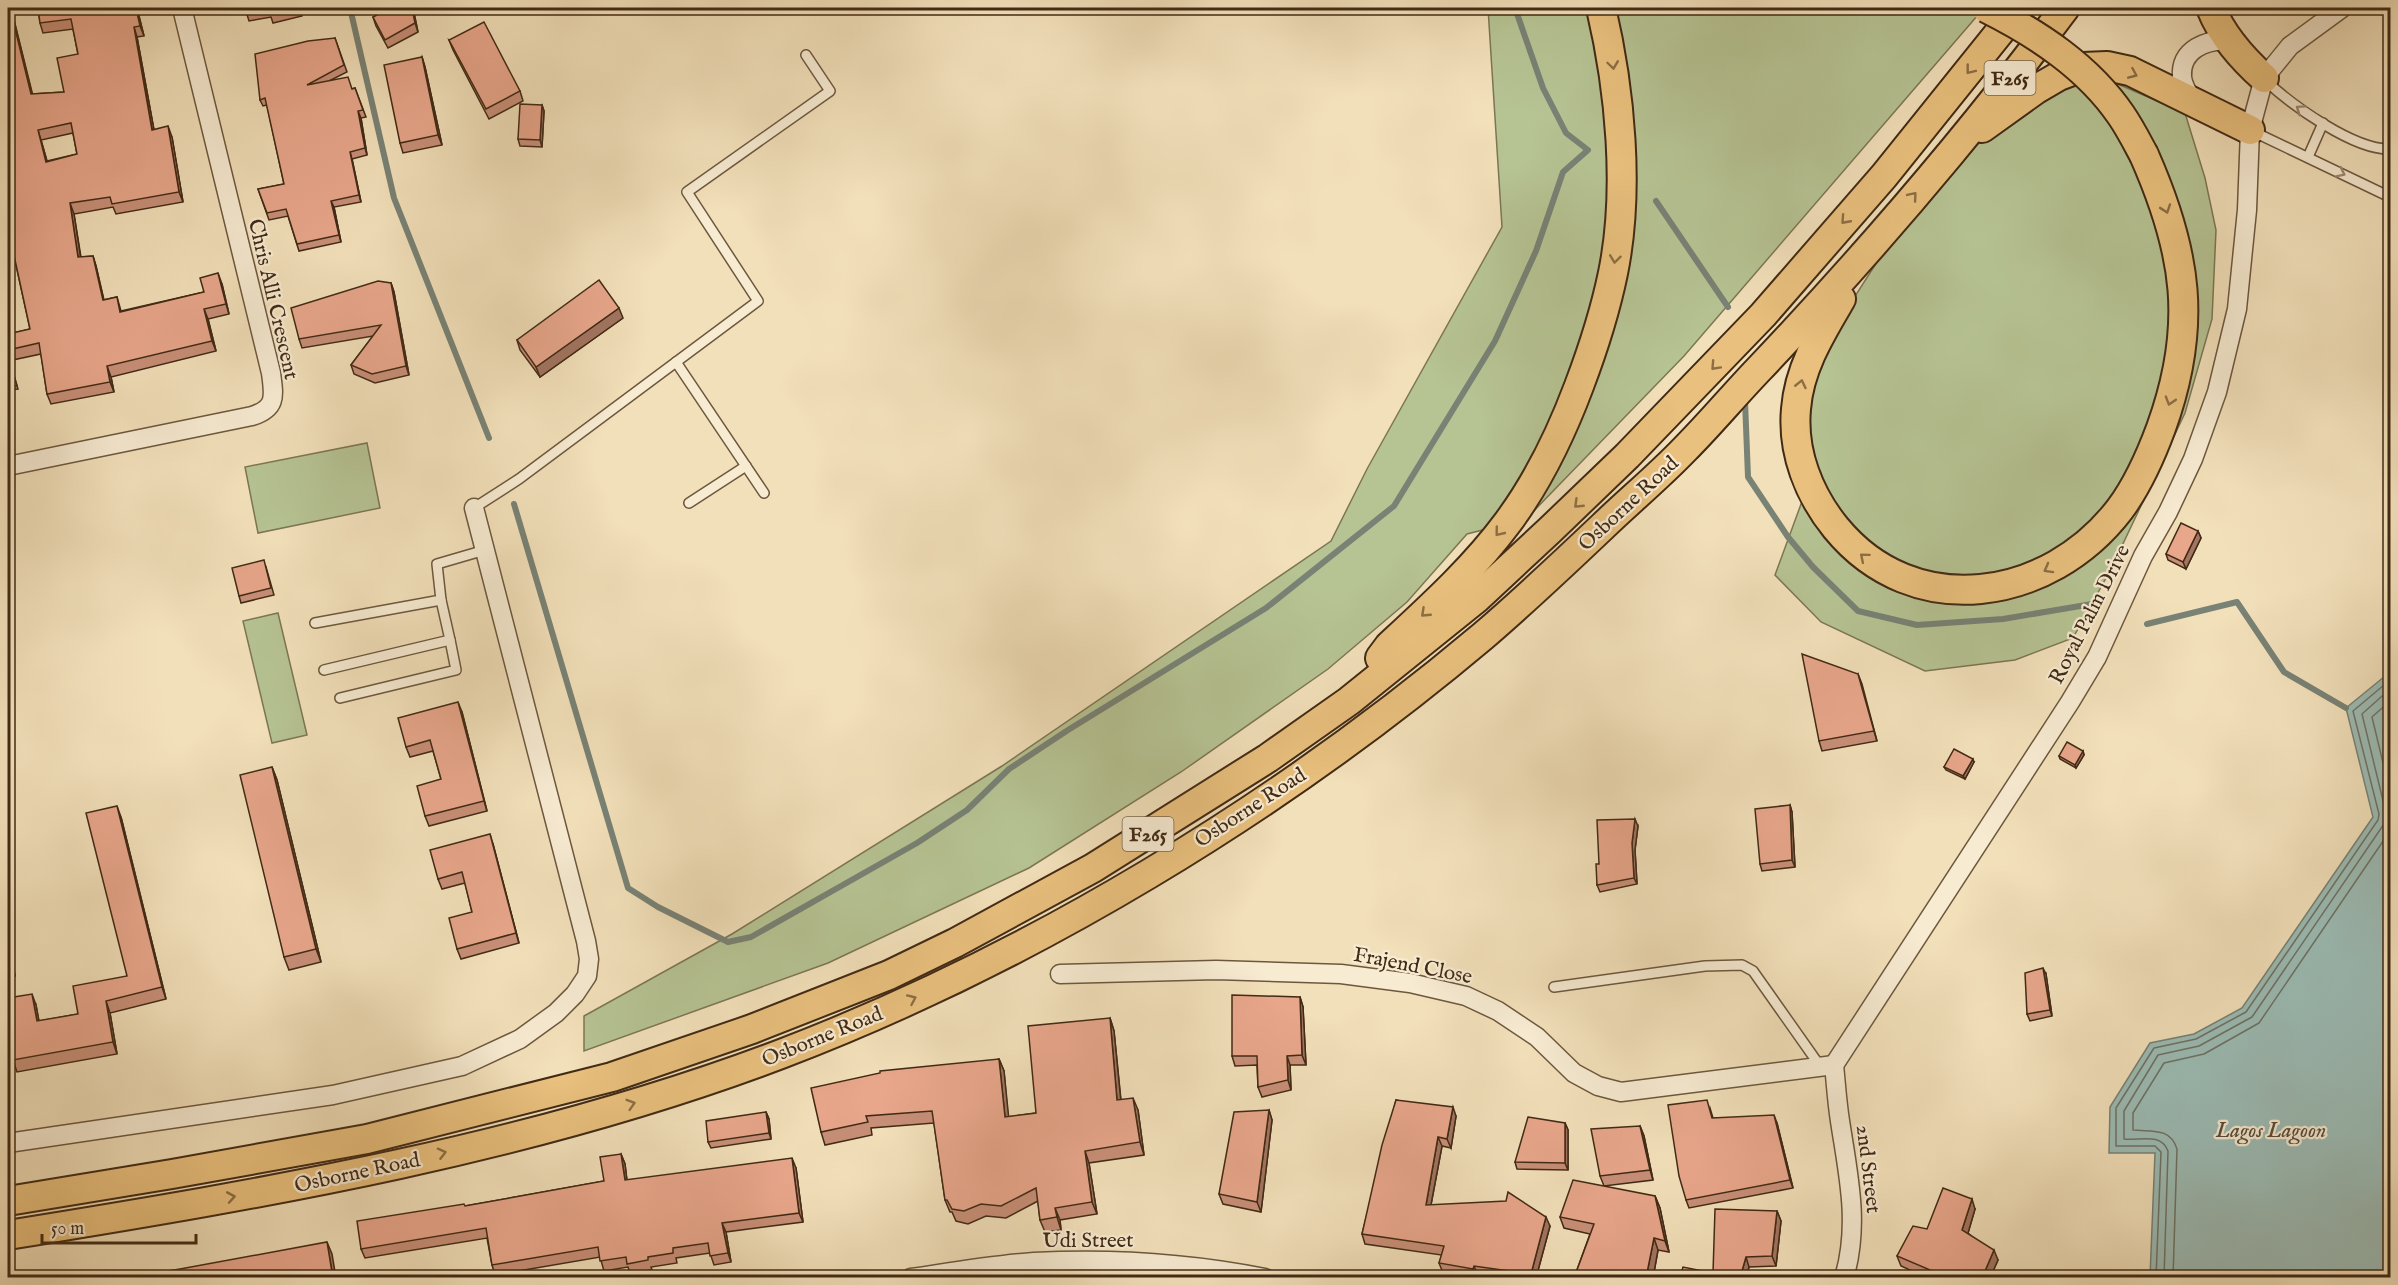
<svg xmlns="http://www.w3.org/2000/svg" width="2398" height="1285" viewBox="0 0 2398 1285" font-family="'IM FELL English',serif">
<rect width="100%" height="100%" fill="#f2e0ba"/>
<filter id="stains"><feTurbulence type="fractalNoise" baseFrequency=".00333" numOctaves="4"/><feColorMatrix values="0 0 0 0 .2 0 0 0 0 .09 0 0 0 0 .02 0 0 0 .5 -.17"/></filter>
<radialGradient id="worn" r=".72"><stop offset=".6" stop-color="#630" stop-opacity="0"/><stop offset="1" stop-color="#630" stop-opacity=".3"/></radialGradient>
<!-- green -->
<g fill="#b6c393" stroke="#7c7654" stroke-width="1.5">
<path d="M1488,8H1984L1684,356L1526,519L1467,534L1407,602L1328,669L1181,772L1029,868L828,963L584,1051V1016L732,934L1002,766L1331,541L1367,469L1502,227Z"/>
<path d="M2067,62L2185,113L2205,178L2216,230L2212,319L2185,413L2111,569L2073,638L2015,660L1925,671L1821,622L1775,575L1815,466L1804,408L1821,349L1877,262L1978,144L2035,89Z"/>
<path d="M367,443L380,508L258,533L245,467Z"/>
<path d="M278,613L307,735L272,743L243,621Z"/>
</g>
<!-- water -->
<path fill="#9cbcb5" stroke="#788275" stroke-width="1.5" d="M2390,672V1277H2150L2155,1153H2109L2110,1107L2150,1043L2194,1034L2242,1008L2373,817L2346,708Z"/>
<g fill="none" stroke-linecap="round" stroke-linejoin="round">
<!-- shore -->
<g stroke="#6e7365" stroke-width="1.5">
<path d="M2390,701L2372,717L2390,792"/>
<path d="M2156,1278L2161,1152L2155,1146H2116V1108L2154,1048L2196,1039L2246,1012L2378,820L2379,814L2353,711L2390,680"/>
<path d="M2164,1278L2168,1151C2161,1132 2139,1141 2124,1139V1111L2158,1055L2199,1046L2252,1017L2384,824L2386,813L2362,714L2390,689"/>
<path d="M2173,1278L2177,1149C2170,1127 2152,1132 2133,1130V1113L2164,1063L2204,1054L2259,1023L2390,831"/>
</g>
<!-- stream -->
<g stroke="#788275" stroke-width="6">
<path d="M350,8L394,198L489,438"/>
<path d="M1656,201L1728,307"/>
<path d="M1745,401L1748,477L1788,537L1813,567L1858,611L1917,625L2003,619L2098,603"/>
<path d="M514,504L628,888L658,907L728,942L751,937L917,843L967,810L1009,769L1068,730L1266,608L1394,506L1495,341L1536,251L1563,172L1588,150L1566,133L1543,88L1515,8"/>
<path d="M2147,624L2237,602L2284,672L2346,708"/>
</g>
<defs>
<g id="lane">
<path d="M2266,81C2293,106 2354,150 2390,149"/>
<path d="M2252,131L2390,197"/>
<path d="M2308,157L2323,123"/>
<path d="M676,362L764,493"/>
<path d="M689,503L746,466"/>
<path d="M474,508L519,479L758,301L687,192L830,91L806,55"/>
<path d="M315,623L441,600L437,564L485,550"/>
<path d="M324,670L450,640L441,600"/>
<path d="M340,698L456,670L450,640"/>
<path d="M1554,987L1705,966L1742,965L1753,971L1820,1066"/>
</g>
<g id="street">
<path d="M2194,103C2189,95 2183,87 2182,77C2180,49 2207,39 2229,41"/>
<path d="M8,466L252,416C277,408 274,396 271,373L182,8"/>
<path d="M1060,974L1216,970L1341,974L1410,983L1466,996L1498,1011L1537,1037L1574,1073L1598,1086L1621,1092L1834,1065"/>
<path d="M1834,1065L2070,702L2097,657L2143,556L2168,512L2193,459L2217,392L2237,309L2247,210L2250,130L2264,78L2290,46L2342,8"/>
<path d="M1834,1065C1836,1084 1837,1102 1840,1121C1848,1174 1860,1224 1844,1278"/>
<path d="M8,1143L333,1095L462,1066L520,1039L556,1013L575,994L587,976L589,959L586,941L474,508"/>
<path d="M911,1278C952,1272 993,1265 1034,1262C1111,1258 1189,1263 1265,1278"/>
</g>
<g id="primary">
<path d="M2211,8C2222,36 2242,58 2264,78"/>
<path d="M1982,128L2035,90L2059,76L2083,67L2107,66L2130,71L2250,130"/>
<path d="M1841,299C1821,333 1799,368 1796,409C1792,452 1809,495 1836,528C1914,623 2049,602 2120,509C2137,486 2151,455 2161,428C2198,326 2187,252 2144,155"/>
<path d="M1380,658L1389,646C1431,607 1474,568 1508,522C1539,480 1561,434 1579,386C1593,349 1605,312 1613,273C1630,190 1620,89 1601,8"/>
<path d="M8,1201L172,1174L367,1139L612,1077L752,1029L889,975L955,943L1093,868L1268,758L1349,701L1477,598L1550,530L1627,456L1763,315L1884,176L2019,8"/>
<path d="M8,1235C269,1193 533,1148 781,1054C1030,959 1279,808 1483,636C1524,601 1563,564 1602,527C1629,501 1658,477 1684,450C1710,424 1734,395 1760,368C1868,254 1971,134 2065,8"/>
</g>
</defs>
<!-- lane casing -->
<use href="#lane" stroke="#6d583e" stroke-width="12"/>
<!-- street casing -->
<use href="#street" stroke="#6d583e" stroke-width="21"/>
<!-- primary casing -->
<use href="#primary" stroke="#412a15" stroke-width="32"/>
<!-- lane -->
<use href="#lane" stroke="#f7ebd2" stroke-width="9"/>
<!-- street -->
<use href="#street" stroke="#f7ebd2" stroke-width="18"/>
<!-- primary -->
<use href="#primary" stroke="#e9c07d" stroke-width="28"/>
<defs>
<path id="primary-bridge" d="M1986,8C2038,34 2088,67 2121,115C2130,128 2137,142 2144,155"/>
</defs>
<!-- primary-bridge casing -->
<use href="#primary-bridge" stroke="#412a15" stroke-width="32" stroke-linecap="butt"/>
<!-- primary-bridge -->
<use href="#primary-bridge" stroke="#e9c07d" stroke-width="28"/>
</g>
<!-- wall -->
<g fill="#c88f78" stroke="#412a15" stroke-width="1.5" fill-rule="evenodd">
<path d="M8,8H11L32,94L64,92L78,54L73,29L43,33L40,23L38,8H137L144,36L137,37L154,130L172,137L183,202L116,214L113,207L74,214L81,257L93,256L96,266L104,300L117,297L121,311L204,292L222,284L229,314L208,319L216,351L111,377L114,392L51,404L47,394L41,354L8,361V334L30,329L14,256L8,258ZM73,133L77,154L47,161L41,140Z"/>
<path d="M245,8H300L302,16L273,23L271,17L249,21Z"/>
<path d="M377,8H413L418,32L388,48L376,26L373,17L380,13Z"/>
<path d="M335,38L347,72L331,80L352,89L355,88L366,117L361,118L367,155L352,159L361,202L334,207L341,242L299,251L288,216L269,220L258,189L284,184L267,105L263,106L260,100Z"/>
<path d="M449,40L520,91L523,101L489,119L453,50Z"/>
<path d="M422,57L425,67L442,145L403,153L400,143Z"/>
<path d="M542,105L544,111L542,147L520,146L518,139Z"/>
<path d="M391,283L394,292L409,375L375,383L354,374L351,365L373,336L302,348L299,339Z"/>
<path d="M623,318L540,377L520,350L517,340Z"/>
<path d="M8,365H11L18,389L8,390Z"/>
<path d="M2198,531L2201,538L2186,569L2168,560L2166,554Z"/>
<path d="M266,567L274,595L241,603L239,596Z"/>
<path d="M1858,674L1877,741L1822,751L1819,741Z"/>
<path d="M462,712L487,811L429,826L425,816L441,779L433,751L410,757L406,747Z"/>
<path d="M2083,751L2084,755L2076,768L2060,759L2059,756Z"/>
<path d="M1974,762L1965,779L1946,770L1944,767Z"/>
<path d="M272,767L277,780L321,962L289,970L284,957Z"/>
<path d="M1790,805L1792,812L1795,867L1762,871L1760,864Z"/>
<path d="M121,817L166,999L110,1013L117,1054L17,1072L13,1060L36,1005L39,1021L78,1014L127,976Z"/>
<path d="M1638,826L1635,850L1637,884L1600,892L1597,885L1599,864Z"/>
<path d="M493,844L519,943L461,959L457,949L472,912L465,883L442,889L438,879Z"/>
<path d="M8,934L15,976L8,977Z"/>
<path d="M2046,974L2052,1016L2030,1021L2027,1014Z"/>
<path d="M1300,997L1303,1007L1306,1065H1290L1291,1090L1262,1097L1258,1087L1257,1065L1235,1066L1232,1056Z"/>
<path d="M1110,1018L1114,1031L1121,1100L1138,1110L1144,1155L1089,1163L1097,1214L1060,1220L1061,1230L1045,1232L1040,1220L1038,1201L1006,1218L986,1216L968,1224L956,1221L952,1212H950L945,1200L934,1123L871,1128L872,1135L825,1145L821,1132L999,1059L1004,1071L1008,1117L1036,1113Z"/>
<path d="M1396,1100L1456,1116L1451,1148L1442,1146L1431,1205L1550,1226L1536,1278H1493L1478,1275L1477,1278H1472L1443,1273L1439,1263L1442,1255L1365,1244L1362,1234Z"/>
<path d="M1710,1108L1713,1118L1777,1123L1793,1188L1689,1208L1686,1200Z"/>
<path d="M1269,1110L1272,1120L1261,1212L1223,1204L1219,1194Z"/>
<path d="M766,1112L769,1119L771,1139L711,1148L708,1142Z"/>
<path d="M1565,1123L1568,1130V1170L1517,1169L1515,1162Z"/>
<path d="M1640,1126L1644,1136L1653,1180L1604,1186L1600,1176Z"/>
<path d="M621,1154L625,1164L627,1180L796,1168L803,1222L726,1232L731,1262L714,1265L710,1253L676,1258L677,1263L651,1267L652,1270L630,1273L628,1267L604,1271L600,1257L495,1275L492,1265L487,1238L365,1258L361,1249L465,1206L604,1181Z"/>
<path d="M1655,1196L1660,1208L1669,1252L1658,1250L1653,1278H1574L1590,1234L1564,1228L1560,1217Z"/>
<path d="M1975,1209L1968,1233L1998,1260L1990,1278H1928L1901,1266L1897,1256L1927,1229Z"/>
<path d="M1777,1211L1781,1221L1776,1266L1749,1267L1746,1278H1680L1713,1273Z"/>
</g>
<!-- shaded-wall -->
<g fill="#a27461" stroke="#412a15" stroke-width="1.5">
<path d="M10,8H11L35,104L31,94Z"/>
<path d="M136,8H137L144,36L140,26Z"/>
<path d="M412,8H413L418,32L415,23Z"/>
<path d="M134,27L137,37L156,141L152,130Z"/>
<path d="M422,57L425,67L442,145L438,135Z"/>
<path d="M542,105L544,111L542,147L540,140Z"/>
<path d="M358,111L361,118L367,155L365,148Z"/>
<path d="M168,126L172,137L183,202L179,192Z"/>
<path d="M38,130L41,140L50,172L46,162Z"/>
<path d="M350,152L352,159L361,202L359,195Z"/>
<path d="M331,201L334,207L341,242L339,235Z"/>
<path d="M70,203L74,214L82,267L78,257Z"/>
<path d="M93,256L96,266L106,310L103,300Z"/>
<path d="M218,273L222,284L229,314L226,304Z"/>
<path d="M391,283L394,292L409,375L406,366Z"/>
<path d="M619,308L623,318L540,377L536,367Z"/>
<path d="M204,309L208,319L216,351L212,341Z"/>
<path d="M107,366L111,377L114,392L110,382Z"/>
<path d="M2198,531L2201,538L2186,569L2183,562Z"/>
<path d="M1858,674L1862,684L1877,741L1874,731Z"/>
<path d="M458,702L462,712L487,811L484,801Z"/>
<path d="M2083,751L2084,755L2076,768L2075,765Z"/>
<path d="M1973,759L1974,762L1965,779L1963,776Z"/>
<path d="M272,767L277,780L321,962L316,949Z"/>
<path d="M1790,805L1792,812L1795,867L1792,860Z"/>
<path d="M117,806L121,817L166,999L162,987Z"/>
<path d="M1635,819L1638,826L1635,850L1637,884L1634,878L1632,843Z"/>
<path d="M490,834L493,844L519,943L516,933Z"/>
<path d="M8,934V937L15,976L10,962L8,946Z"/>
<path d="M2043,968L2046,974L2052,1016L2050,1010Z"/>
<path d="M32,994L36,1005L41,1033L37,1021Z"/>
<path d="M1300,997L1303,1007L1306,1065L1302,1055Z"/>
<path d="M106,1001L110,1013L117,1054L113,1042Z"/>
<path d="M1110,1018L1114,1031L1122,1113L1117,1100Z"/>
<path d="M1287,1056L1290,1065L1291,1090L1288,1080Z"/>
<path d="M999,1059L1004,1071L1010,1130L1005,1117Z"/>
<path d="M1133,1098L1138,1110L1144,1155L1140,1142Z"/>
<path d="M1453,1107L1456,1116L1451,1148L1447,1139Z"/>
<path d="M1269,1110L1272,1120L1261,1212L1257,1202Z"/>
<path d="M766,1112L769,1119L771,1139L769,1133Z"/>
<path d="M1774,1115L1777,1123L1793,1188L1790,1180Z"/>
<path d="M1565,1123L1568,1130V1170L1565,1163Z"/>
<path d="M1640,1126L1644,1136L1653,1180L1650,1170Z"/>
<path d="M1438,1137L1442,1146L1429,1215L1426,1205Z"/>
<path d="M1085,1151L1089,1163L1097,1214L1092,1202Z"/>
<path d="M621,1154L625,1164L628,1190L625,1180Z"/>
<path d="M792,1158L796,1168L803,1222L799,1213Z"/>
<path d="M1655,1196L1660,1208L1669,1252L1665,1241Z"/>
<path d="M1972,1199L1975,1209L1966,1240L1962,1230Z"/>
<path d="M1055,1208L1060,1220L1061,1230L1057,1217Z"/>
<path d="M1777,1211L1781,1221L1776,1266L1772,1256Z"/>
<path d="M1546,1217L1550,1226L1536,1278H1532L1531,1274Z"/>
<path d="M722,1223L726,1232L731,1262L728,1253Z"/>
<path d="M1654,1238L1658,1250L1653,1278H1646Z"/>
<path d="M327,1242L332,1254L336,1278H333Z"/>
<path d="M1994,1250L1998,1260L1990,1278H1982Z"/>
<path d="M1746,1257L1749,1267L1746,1278H1740Z"/>
<path d="M1474,1266L1478,1275L1477,1278L1473,1269Z"/>
</g>
<!-- building -->
<g fill="#e8a68b" stroke="#412a15" stroke-width="1.5" fill-rule="evenodd">
<path d="M8,8H10L31,94L64,92L57,58L78,54L71,19L40,23L38,8H136L140,26L134,27L152,130L168,126L179,192L112,204L110,197L70,203L78,257L93,256L103,300L117,297L120,312L204,292L200,278L218,273L226,304L204,309L212,341L107,366L110,382L47,394L39,343L8,350V334L30,329L12,246L8,247ZM71,123L77,154L46,162L38,130Z"/>
<path d="M245,8H263L246,11Z"/>
<path d="M268,8H292L269,13Z"/>
<path d="M378,8H412L415,23L385,40L373,17L381,13Z"/>
<path d="M484,22L520,91L486,109L449,40Z"/>
<path d="M335,38L344,65L307,85L348,77L352,89L355,88L363,110L358,111L365,148L350,152L359,195L331,201L339,235L297,244L286,209L267,213L258,189L284,184L265,98L260,100L255,54L308,41Z"/>
<path d="M422,57L438,135L400,143L384,65Z"/>
<path d="M520,104L542,105L540,140L518,139Z"/>
<path d="M599,280L619,308L536,367L517,340Z"/>
<path d="M378,281L391,283L406,366L372,374L351,365L381,325L299,339L291,308Z"/>
<path d="M8,365H11L17,386H8Z"/>
<path d="M2181,523L2198,531L2183,562L2166,554Z"/>
<path d="M264,560L271,588L239,596L232,568Z"/>
<path d="M1802,654L1858,674L1874,731L1819,741Z"/>
<path d="M458,702L484,801L425,816L417,786L441,779L430,740L406,747L398,718Z"/>
<path d="M2067,742L2083,751L2075,765L2059,756Z"/>
<path d="M1954,749L1973,759L1963,776L1944,767Z"/>
<path d="M272,767L316,949L284,957L240,775Z"/>
<path d="M1790,805L1792,860L1760,864L1755,809Z"/>
<path d="M117,806L162,987L106,1001L113,1042L13,1060L8,1029V998L32,994L37,1021L78,1014L73,986L127,976L86,813Z"/>
<path d="M1635,819L1632,843L1634,878L1597,885L1596,864H1599L1597,820Z"/>
<path d="M490,834L516,933L457,949L449,918L472,912L462,872L438,879L430,850Z"/>
<path d="M8,946L10,962L8,963Z"/>
<path d="M2043,968L2050,1010L2027,1014L2025,973Z"/>
<path d="M1232,995L1300,997L1302,1055L1287,1056L1288,1080L1258,1087L1257,1056H1232Z"/>
<path d="M1110,1018L1117,1100L1133,1098L1140,1142L1085,1151L1092,1202L1055,1208L1057,1217L1040,1220L1036,1188L1001,1206L981,1204L964,1211L952,1209L947,1200H945L932,1111L866,1116L868,1122L821,1132L811,1088L880,1073V1071L999,1059L1005,1117L1036,1113L1028,1026Z"/>
<path d="M1396,1100L1453,1107L1447,1139L1438,1137L1426,1205L1506,1201L1508,1192L1546,1217L1531,1274L1474,1266L1473,1269L1439,1263L1444,1246L1362,1234L1382,1145Z"/>
<path d="M1707,1100L1712,1118L1774,1115L1790,1180L1686,1200L1679,1176L1668,1105Z"/>
<path d="M1269,1110L1257,1202L1219,1194L1234,1112Z"/>
<path d="M766,1112L769,1133L708,1142L706,1121Z"/>
<path d="M1528,1117L1565,1123V1163L1515,1162Z"/>
<path d="M1640,1126L1650,1170L1600,1176L1591,1129Z"/>
<path d="M621,1154L625,1180L792,1158L799,1213L722,1223L728,1253L710,1256L708,1243L673,1248V1253L648,1257V1260L627,1264L626,1257L600,1261L598,1247L492,1265L486,1228L361,1249L357,1221L464,1204L465,1206L604,1181L600,1157Z"/>
<path d="M1573,1180L1655,1196L1665,1241L1654,1238L1646,1278H1574L1594,1224L1560,1217Z"/>
<path d="M1943,1188L1972,1199L1962,1230L1994,1250L1982,1278H1949L1897,1256L1913,1226L1927,1229Z"/>
<path d="M1715,1209L1777,1211L1772,1256L1746,1257L1740,1278H1680L1683,1267L1713,1273Z"/>
<path d="M327,1242L333,1278H127L180,1269Z"/>
</g>
<!-- one-way arrows -->
<defs><path id="oneway-chevron" d="M-2-3.5L2.5 0L-2 3.5" fill="none" stroke-width="1.6" stroke-linecap="round" stroke-linejoin="round" transform="scale(1.5)"/></defs>
<g stroke="#8d6e44">
<use href="#oneway-chevron" transform="translate(1613 65) rotate(82)"/>
<use href="#oneway-chevron" transform="translate(1970 70) rotate(128)"/>
<use href="#oneway-chevron" transform="translate(2133 74) rotate(23)"/>
<use href="#oneway-chevron" transform="translate(1913 196) rotate(-50)"/>
<use href="#oneway-chevron" transform="translate(2166 209) rotate(71)"/>
<use href="#oneway-chevron" transform="translate(1845 220) rotate(132)"/>
<use href="#oneway-chevron" transform="translate(1615 259) rotate(97)"/>
<use href="#oneway-chevron" transform="translate(1715 366) rotate(133)"/>
<use href="#oneway-chevron" transform="translate(1801 384) rotate(-77)"/>
<use href="#oneway-chevron" transform="translate(2170 401) rotate(107)"/>
<use href="#oneway-chevron" transform="translate(1578 504) rotate(136)"/>
<use href="#oneway-chevron" transform="translate(1499 532) rotate(129)"/>
<use href="#oneway-chevron" transform="translate(1864 557) rotate(-140)"/>
<use href="#oneway-chevron" transform="translate(2048 569) rotate(151)"/>
<use href="#oneway-chevron" transform="translate(1425 613) rotate(137)"/>
<use href="#oneway-chevron" transform="translate(912 999) rotate(-24)"/>
<use href="#oneway-chevron" transform="translate(631 1104) rotate(-17)"/>
<use href="#oneway-chevron" transform="translate(442 1153) rotate(-14)"/>
<use href="#oneway-chevron" transform="translate(231 1197) rotate(-10)"/>
</g>
<g stroke="#9c8a74">
<use href="#oneway-chevron" transform="translate(2300 109) rotate(-145)"/>
<use href="#oneway-chevron" transform="translate(2341 173) rotate(26)"/>
</g>
<g text-anchor="middle" stroke-width="4.5" stroke-linejoin="round" paint-order="stroke">
<!-- shield labels -->
<g fill="#f7ebd2" stroke="#78644e" stroke-width="1.5">
<rect x="1984.5" y="61" width="51" height="34" rx="4.5"/>
<rect x="1122.5" y="817" width="51" height="34" rx="4.5"/>
</g>
<g font-size="20" font-weight="bold" fill="#412a15">
<text x="2010" y="85">F265</text>
<text x="1148" y="841">F265</text>
</g>
<!-- street labels -->
<g font-size="21" fill="#412a15" stroke="#f7ebd2">
<text transform="translate(274 299) rotate(77)" y="7">Chris Alli Crescent</text>
<text transform="translate(1628 503) rotate(-43)" y="7">Osborne Road</text>
<text transform="translate(2089 614) rotate(-63)" y="7">Royal Palm Drive</text>
<text transform="translate(1250 807) rotate(-33)" y="7">Osborne Road</text>
<text transform="translate(1413 965) rotate(11)" y="7">Frajend Close</text>
<text transform="translate(822 1036) rotate(-22)" y="7">Osborne Road</text>
<text transform="translate(1869 1169) rotate(83)" y="7">2nd Street</text>
<text transform="translate(357 1172) rotate(-12)" y="7">Osborne Road</text>
<text x="1088" y="1247">Udi Street</text>
</g>
<!-- water labels -->
<g font-size="22" font-style="italic" fill="#584e3d" stroke="#f7ebd2">
<text x="2271" y="1137">Lagos Lagoon</text>
</g>
</g>
<!-- margin -->
<rect width="2398" height="1285" fill="none" stroke="#f2e0ba" stroke-width="30"/>
<rect x="9" y="9" width="2380" height="1267" fill="none" stroke="#412a15" stroke-width="3"/>
<rect x="15" y="15" width="2368" height="1255" fill="none" stroke="#412a15" stroke-width="1.5"/>
<!-- scale -->
<path d="M42 1234v9h154v-9" fill="none" stroke="#412a15" stroke-width="3"/>
<text x="51" y="1234" font-size="18" fill="#412a15" stroke="#f7ebd2" stroke-width="4.5" paint-order="stroke">50 m</text>
<rect width="100%" height="100%" filter="url(#stains)"/>
<rect width="100%" height="100%" fill="url(#worn)"/>
</svg>
